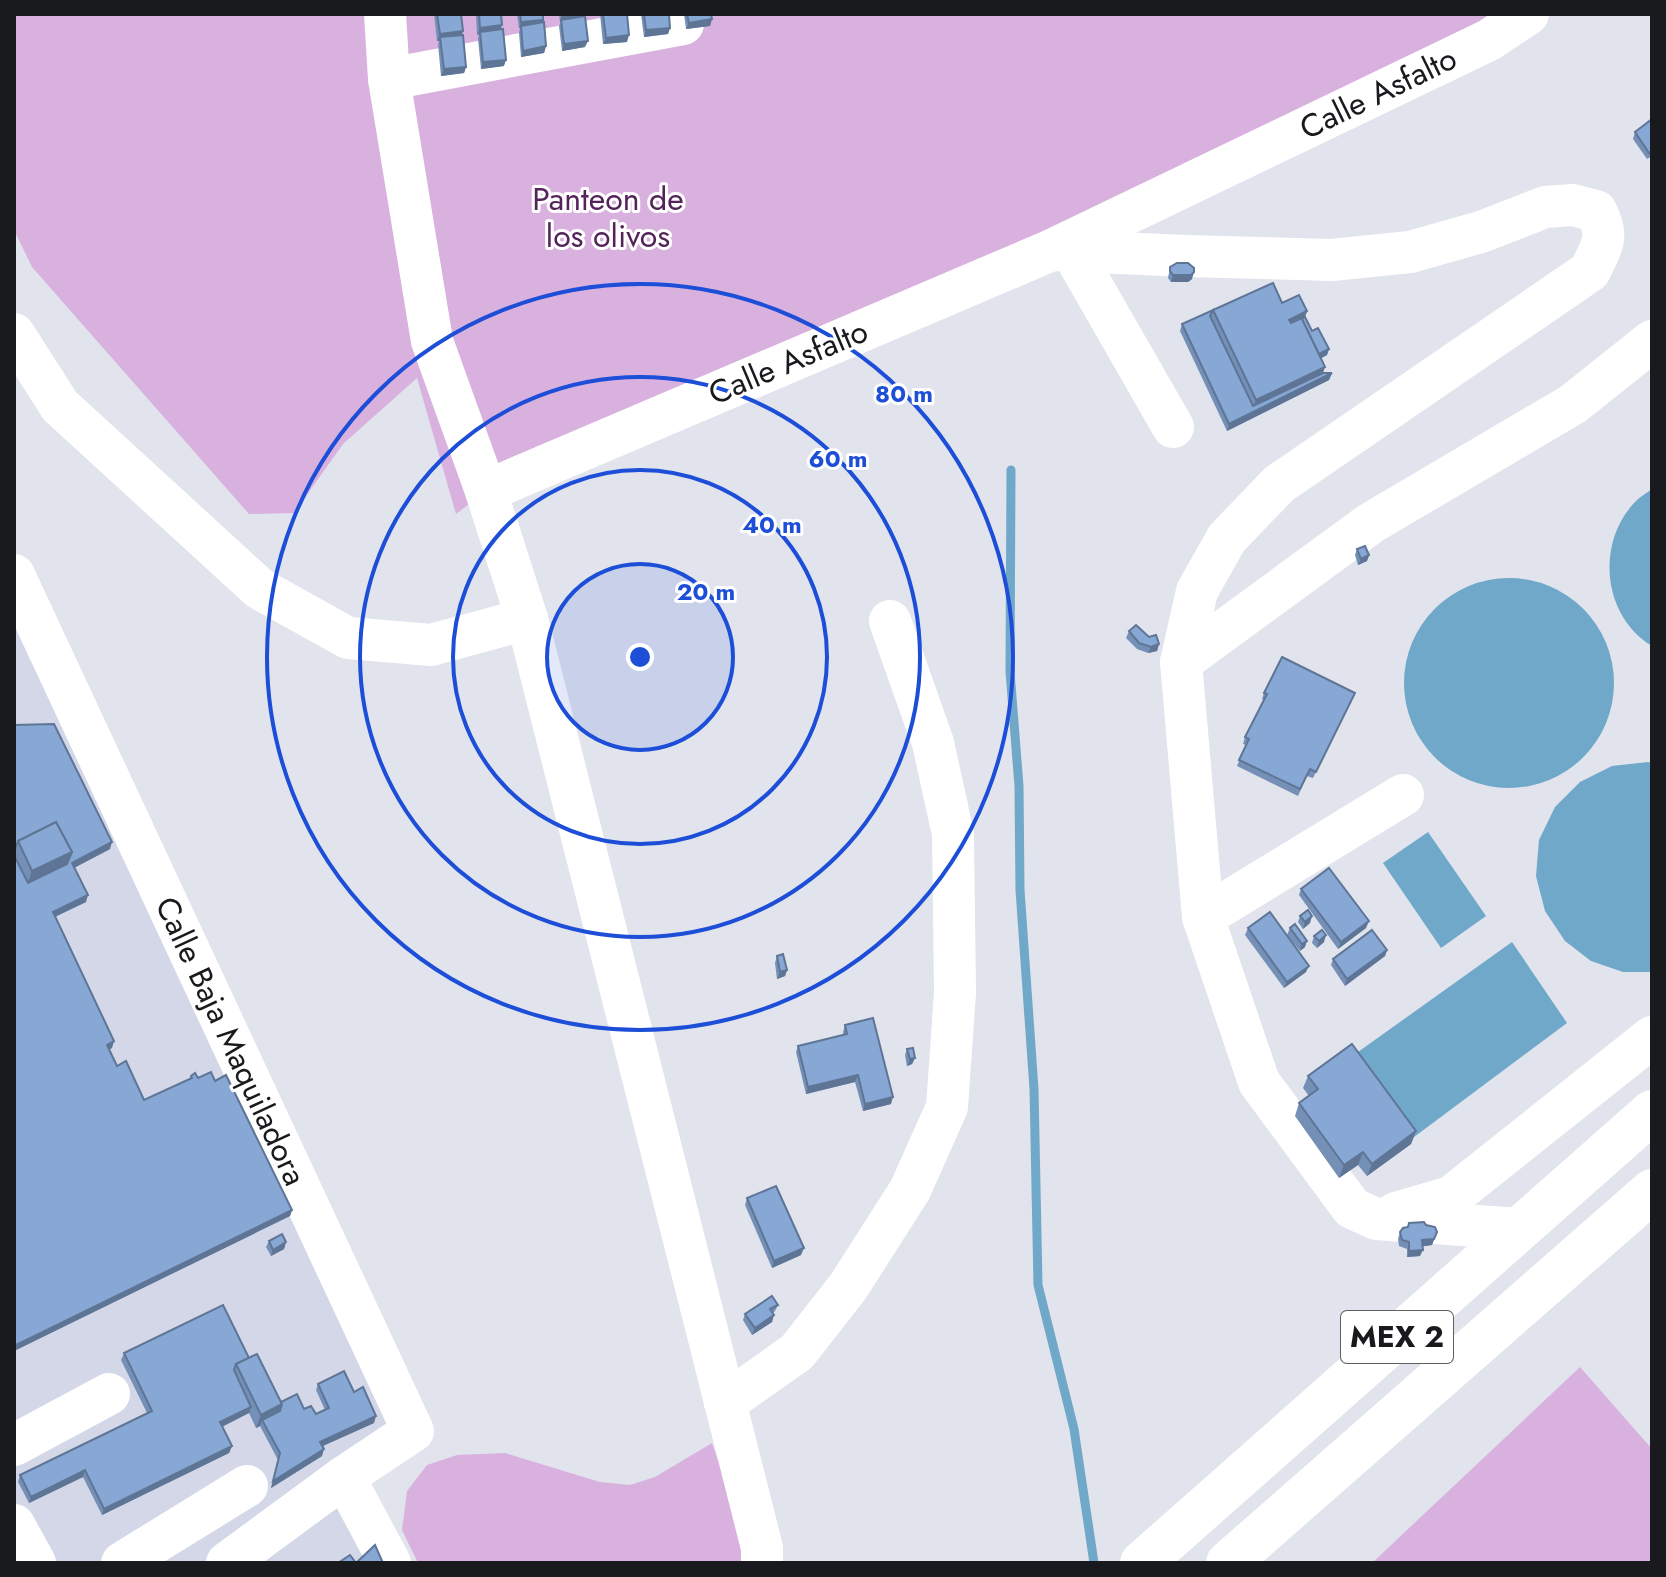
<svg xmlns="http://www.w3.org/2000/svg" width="1666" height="1577" viewBox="0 0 1666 1577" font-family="Jost,sans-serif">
<rect width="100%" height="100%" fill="#e1e3ed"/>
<!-- built -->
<path fill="#d4d7e8" d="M14,575L413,1431L344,1477L390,1563H14Z"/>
<!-- green -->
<g fill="#d9b1de">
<path d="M14,14H1528L486,491L456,514L417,378L343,444L294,513L249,514L32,267L14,230Z"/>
<path d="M1580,1367L1652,1449V1563H1372Z"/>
<path d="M712,1443L749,1550V1563H418L402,1530L407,1491L427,1465L457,1455L505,1453L600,1482L630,1485L655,1477Z"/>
</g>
<!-- water -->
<g fill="#70a8c9">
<path d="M1652,489V646C1602,616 1595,541 1637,500C1641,496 1647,493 1652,489Z"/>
<circle cx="1509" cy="683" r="105"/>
<path d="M1648,762L1652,763V972H1623L1591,961L1565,941L1545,911L1536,876L1539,840L1555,807L1580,782L1612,766Z"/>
<path d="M1428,832L1486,916L1441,948L1383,863Z"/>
<path d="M1512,942L1567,1023L1410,1140L1351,1057Z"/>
</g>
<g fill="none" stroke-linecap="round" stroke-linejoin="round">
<!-- stream -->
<path stroke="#70a8c9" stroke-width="9" d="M1011,470L1010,672L1019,786L1020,890L1034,1089L1038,1285L1074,1429L1094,1563"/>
<!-- minor -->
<g stroke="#fff" stroke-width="42">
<path d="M385,14L389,79L432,341L486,491L527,619L762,1548V1563"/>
<path d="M389,79L683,24"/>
<path d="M1052,250L1186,256L1332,260L1410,252L1481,232L1545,207L1573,205L1596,211C1610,238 1602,244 1590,271L1279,484L1227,538L1197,591L1181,662L1203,917L1259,1082L1352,1208L1376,1219L1520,1229"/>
<path d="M1072,251L1173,427"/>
<path d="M14,334L60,406L260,589L348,638L431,645L527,619"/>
<path d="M486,491L1052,250L1489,40L1528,14"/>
<path d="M14,575L413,1431L344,1477L227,1563"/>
<path d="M1181,662L1371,523L1573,404L1652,341"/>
<path d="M1203,917L1403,795"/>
<path d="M1396,1213L1451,1197L1652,1037"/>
<path d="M725,1403L797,1352L848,1287L910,1190L947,1107L955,993L953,834L933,743L890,621"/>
<path d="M14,1445L109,1394"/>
<path d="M344,1477L390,1563"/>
<path d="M14,1525L35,1563"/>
<path d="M122,1563L247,1486"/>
</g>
<!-- highway -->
<g stroke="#fff" stroke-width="44">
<path d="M1142,1563L1652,1112"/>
<path d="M1228,1563L1652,1191"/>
</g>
</g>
<!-- wall -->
<g fill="#7490b7">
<path d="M434,14H461L463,31L462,36L466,67L464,73L441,76L438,44L439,41H437Z"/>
<path d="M476,14H501V30L504,66L481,69L478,39L479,34L477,35Z"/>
<path d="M517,14H543V22L546,46L544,53L521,57L519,33L520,28H519Z"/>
<path d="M559,14H584L585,47L562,51L559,26L561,22H560Z"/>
<path d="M600,14H627V42L603,44Z"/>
<path d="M641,14H669L670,28L668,34L644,37Z"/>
<path d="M684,14H711L712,19L710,26L686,29Z"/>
<path d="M1652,119V156L1647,159L1633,139L1635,132Z"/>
<path d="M1170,267L1192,279L1188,282H1171L1168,278Z"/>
<path d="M1273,283L1282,303L1307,311L1305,317L1312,331L1329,349L1327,355L1321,358L1323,373H1332L1329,380L1227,431L1180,331L1182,324Z"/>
<path d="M1357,549L1369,555L1367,561L1358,565L1355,555Z"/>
<path d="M1129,631L1149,637L1159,644L1157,651L1148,653L1137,649L1126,638Z"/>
<path d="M1264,693H1355L1313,778L1307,776L1298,796L1237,766L1246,745L1243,744L1245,737L1264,700L1262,699Z"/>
<path d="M14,725L110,849L74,868L86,902L55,917L112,1048L109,1049L117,1066L144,1100L190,1079L191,1076L198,1078L292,1210L290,1216L14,1351Z"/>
<path d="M1301,889L1366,928L1338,949L1299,895Z"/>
<path d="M1300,916L1310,923L1303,929L1298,922Z"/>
<path d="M1248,928L1306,972L1284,988L1245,935Z"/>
<path d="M1290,928L1305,947L1300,951L1287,935Z"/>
<path d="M1314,936L1324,942L1317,948L1312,943Z"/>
<path d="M1387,950L1385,956L1345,986L1331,965L1333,959Z"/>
<path d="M777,956L787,970L785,976L777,979L775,963Z"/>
<path d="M845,1025L891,1104L863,1111L855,1082L806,1094L796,1052L798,1046L843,1035V1032Z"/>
<path d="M907,1049L915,1058L912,1064L907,1066L905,1055Z"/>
<path d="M1308,1076L1416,1131L1411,1144L1367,1176L1358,1165L1339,1178L1295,1116L1299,1103L1309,1096L1303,1088Z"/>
<path d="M747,1198L801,1255L772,1268L745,1205Z"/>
<path d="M1426,1225L1437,1232L1432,1245L1422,1246L1420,1256L1407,1257V1249L1399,1246L1398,1239L1400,1232Z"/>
<path d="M269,1241L286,1242L284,1249L271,1256L266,1247Z"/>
<path d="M778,1305L775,1311L773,1313L772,1322L752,1335L743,1320L745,1314Z"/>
<path d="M124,1353L249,1358L281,1402L304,1409L316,1414L325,1410L316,1390L318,1384L354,1392L374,1423L323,1446L322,1456L271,1488L278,1460L260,1426L256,1428L249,1413L222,1426L232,1446L229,1453L102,1515L83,1477L29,1503L18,1482L20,1475L147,1413L121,1360Z"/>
</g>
<!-- shaded-wall -->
<g fill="#5e7595">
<path d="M573,14H584L582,19L560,22L562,15Z"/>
<path d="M712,19L710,26L686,29L689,23Z"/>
<path d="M543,20L541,26L519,28L521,22Z"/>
<path d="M502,25L500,31L480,32L479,34L477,35L480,28Z"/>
<path d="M670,28L668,34L644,37L646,30Z"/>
<path d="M463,31L461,37H440L439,41H437L440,34Z"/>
<path d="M629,35L627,42L603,44L606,38Z"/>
<path d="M588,41L585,47L562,51L564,44Z"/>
<path d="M546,46L544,53L521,57L523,51Z"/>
<path d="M506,60L504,66L481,69L483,62Z"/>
<path d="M466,67L464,73L441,76L444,69Z"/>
<path d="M1194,272L1192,279L1188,282H1171L1173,275Z"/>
<path d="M1307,311L1302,324L1289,330V320Z"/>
<path d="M1329,349L1327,355L1312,363L1315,357Z"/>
<path d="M1325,367L1321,379L1332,373L1329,380L1227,431L1229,424L1251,413L1256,400Z"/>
<path d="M1369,555L1367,561L1358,565L1361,559Z"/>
<path d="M1159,644L1157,651L1148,653L1151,647Z"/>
<path d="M112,842L110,849L70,870L72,863Z"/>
<path d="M72,852L65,871L25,890L32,871Z"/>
<path d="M88,895L86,902L50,919L53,912Z"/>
<path d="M1312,916L1310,923L1303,929L1305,922Z"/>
<path d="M1369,921L1366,928L1338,949L1341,942Z"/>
<path d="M1326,935L1324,942L1317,948L1319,941Z"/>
<path d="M1307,941L1305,947L1300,951L1302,944Z"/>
<path d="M1387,950L1385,956L1345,986L1347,979Z"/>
<path d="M1309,966L1306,972L1284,988L1287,982Z"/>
<path d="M787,970L785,976L777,979L780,972Z"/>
<path d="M114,1041L112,1048L105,1052L107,1045Z"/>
<path d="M915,1058L912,1064L907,1066L910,1059Z"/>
<path d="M858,1075L855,1082L806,1094L808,1087Z"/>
<path d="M893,1097L891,1104L863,1111L865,1104Z"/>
<path d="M1416,1131L1411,1144L1367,1176L1372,1164Z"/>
<path d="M1363,1152L1358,1165L1339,1178L1344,1165Z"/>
<path d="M292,1210L290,1216L14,1351V1346Z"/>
<path d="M1434,1239L1432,1245L1419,1247L1422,1240Z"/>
<path d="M286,1242L284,1249L271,1256L273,1250Z"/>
<path d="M804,1248L801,1255L772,1268L774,1261Z"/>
<path d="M1423,1250L1420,1256L1407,1257L1409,1251Z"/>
<path d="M774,1315L772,1322L752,1335L755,1328Z"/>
<path d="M282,1404L278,1417L262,1420L260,1426L256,1428L261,1415Z"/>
<path d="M251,1407L249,1413L218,1429L220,1422Z"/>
<path d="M376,1416L374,1423L318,1448L320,1442Z"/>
<path d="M232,1446L229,1453L102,1515L104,1509Z"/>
<path d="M324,1449L322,1456L271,1488L273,1481Z"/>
<path d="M85,1470L83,1477L29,1503L31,1497Z"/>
</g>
<!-- building -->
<g fill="#87a7d5" stroke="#5e7595" stroke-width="2">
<path d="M437,14H461L463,31L440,34Z"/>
<path d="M479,14H501L502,25L480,28Z"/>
<path d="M520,14H543V20L521,22Z"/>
<path d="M603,14H627L629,35L606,38Z"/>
<path d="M644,14H669L670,28L646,30Z"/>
<path d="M687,14H711L712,19L689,23Z"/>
<path d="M585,16L588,41L564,44L561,20Z"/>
<path d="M544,22L546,46L523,51L521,26Z"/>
<path d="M503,29L506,60L483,62L480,32Z"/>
<path d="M463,35L466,67L444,69L440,37Z"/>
<path d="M1652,119V151L1649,153L1635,132Z"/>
<path d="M1177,263H1188L1194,268V272L1191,275H1173L1170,271V267Z"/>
<path d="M1273,283L1282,303L1299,295L1307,311L1289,320L1291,323L1302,318L1325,367L1256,400L1213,310Z"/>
<path d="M1213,310L1210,316L1253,406L1323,373H1332L1229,424L1182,324Z"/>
<path d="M1305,317L1312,331L1318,328L1329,349L1319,354L1302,319Z"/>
<path d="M1365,546L1369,555L1361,559L1357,549Z"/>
<path d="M1136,625L1149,637L1156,635L1159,644L1151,647L1139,643L1129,631Z"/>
<path d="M1282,657L1355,693L1316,772L1310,769L1300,789L1239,760L1249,739L1245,737L1267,694L1264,693Z"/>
<path d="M54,724L112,842L72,863L88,895L53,912L114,1041L107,1045L117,1066L126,1061L144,1100L192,1078L191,1076L195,1073L198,1078L211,1072L215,1081L226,1075L292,1210L14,1346V855L28,883L67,864L72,852L56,822L18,841L14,852V725Z"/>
<path d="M56,822L72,852L32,871L18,841Z"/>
<path d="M1329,868L1369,921L1341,942L1301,889Z"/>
<path d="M1308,910L1312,916L1305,922L1300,916Z"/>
<path d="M1270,912L1309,966L1287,982L1248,928Z"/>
<path d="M1295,924L1307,941L1302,944L1290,928Z"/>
<path d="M1322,930L1326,935L1319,941L1314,936Z"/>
<path d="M1372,930L1387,950L1347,979L1333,959Z"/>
<path d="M783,954L787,970L780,972L777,956Z"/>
<path d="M873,1018L893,1097L865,1104L858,1075L808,1087L798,1046L847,1034L845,1025Z"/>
<path d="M1352,1044L1416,1131L1372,1164L1363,1152L1344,1165L1299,1103L1318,1089L1308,1076Z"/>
<path d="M913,1048L915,1058L910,1059L907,1049Z"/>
<path d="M776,1186L804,1248L774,1261L747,1198Z"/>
<path d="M1424,1222L1426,1225L1435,1227L1437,1232L1434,1239L1422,1240L1423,1250L1409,1251V1242L1402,1240L1400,1232L1403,1228L1408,1227L1409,1223Z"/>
<path d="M282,1234L286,1242L273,1250L269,1241Z"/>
<path d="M772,1296L778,1305L770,1309L774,1315L755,1328L745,1314Z"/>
<path d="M223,1305L249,1358L236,1364L234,1370L251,1407L220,1422L232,1446L104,1509L85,1470L31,1497L20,1475L152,1411L124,1353Z"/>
<path d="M257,1354L282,1404L261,1415L236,1364Z"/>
<path d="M344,1371L354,1392L363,1387L376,1416L320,1442L324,1449L273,1481L280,1453L262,1420L280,1411L282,1404L281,1402L297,1394L304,1409L311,1406L316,1414L329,1408L318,1384Z"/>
<path d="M375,1545L383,1563H356Z"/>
<path d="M350,1555L356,1563H338Z"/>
</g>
<!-- distance rings -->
<circle cx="640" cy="657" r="93" fill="#1d4ed8" fill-opacity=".12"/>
<g fill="none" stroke="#1d4ed8" stroke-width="4">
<circle cx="640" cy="657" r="93"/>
<circle cx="640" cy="657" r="187"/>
<circle cx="640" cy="657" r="280"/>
<circle cx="640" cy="657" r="373"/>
</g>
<g text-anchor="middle" stroke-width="6" stroke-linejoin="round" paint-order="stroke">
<!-- shield labels -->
<rect fill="#fff" stroke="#5e5f61" stroke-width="2" x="1341" y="1311" width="112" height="52" rx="6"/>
<g font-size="30" font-weight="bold" fill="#191a1d">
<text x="1397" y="1347">MEX 2</text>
</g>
<!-- street labels -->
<g font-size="32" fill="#191a1d" stroke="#fff">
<text transform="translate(1378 93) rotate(-26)" y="11">Calle Asfalto</text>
<text transform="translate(788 362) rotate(-23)" y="11">Calle Asfalto</text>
<text transform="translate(231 1041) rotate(65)" y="11">Calle Baja Maquiladora</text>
</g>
<!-- park labels -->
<g font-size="32" fill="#53235a" stroke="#fff">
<text x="608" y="210">Panteon de<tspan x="608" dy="37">los olivos</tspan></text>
</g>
</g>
<circle cx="640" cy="657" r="12" fill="#1d4ed8" stroke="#fff" stroke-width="4"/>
<g font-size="24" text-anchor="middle" font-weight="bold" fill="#1d4ed8" stroke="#fff" stroke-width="6" stroke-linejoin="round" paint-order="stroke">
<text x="904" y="402">80 m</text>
<text x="838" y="467">60 m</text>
<text x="772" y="533">40 m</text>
<text x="706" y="600">20 m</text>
</g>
<!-- border -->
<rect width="1666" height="1577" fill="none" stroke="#191a1d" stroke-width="32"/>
</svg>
